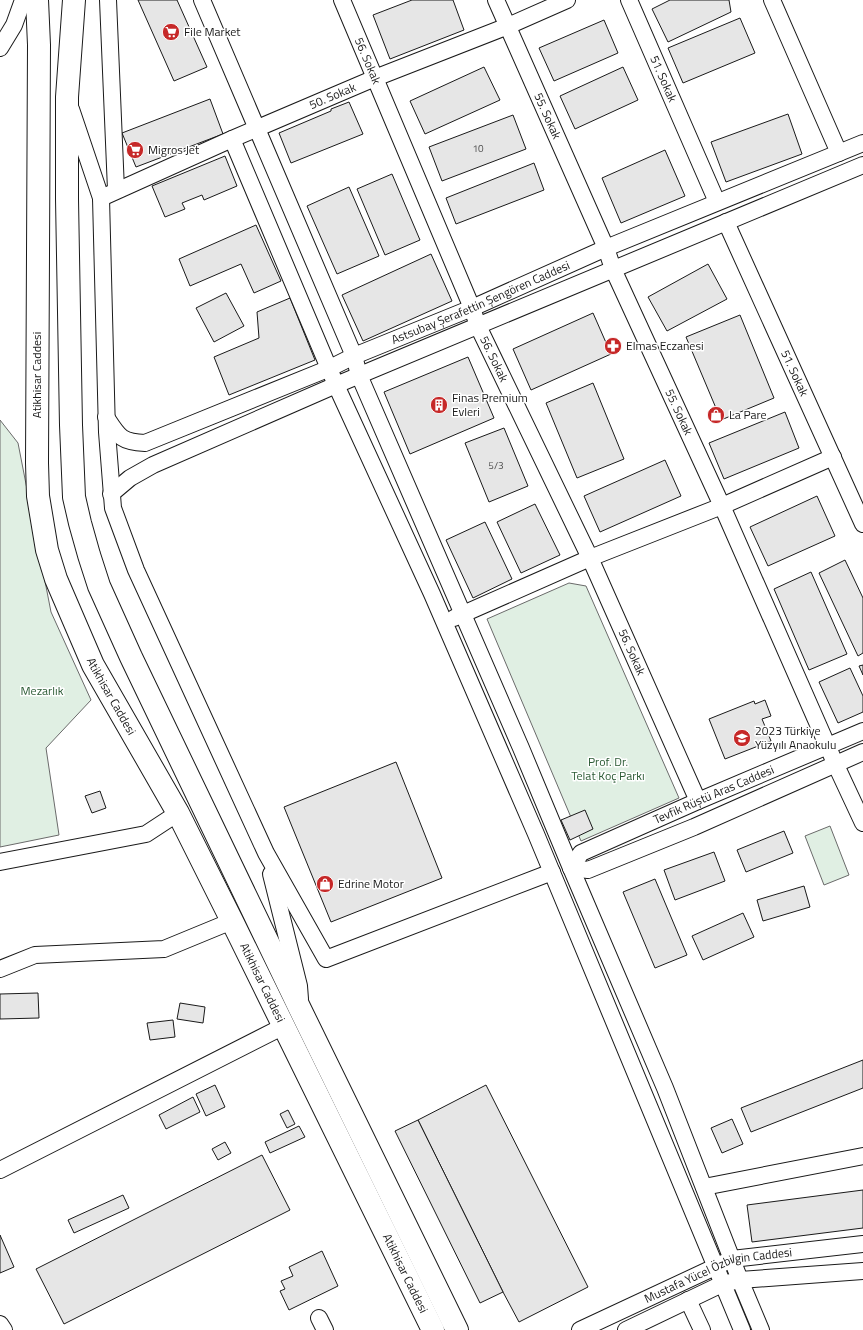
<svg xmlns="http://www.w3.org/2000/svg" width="863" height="1330" viewBox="0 0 863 1330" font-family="'Titillium Web',sans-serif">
<rect width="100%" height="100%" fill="#fff"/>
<!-- green -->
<g fill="#e0efe3" stroke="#6a6a6a">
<path d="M0,420L18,443L51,612L91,700L46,748L59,835L0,847Z"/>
<path d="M569,583L586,586L679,798L581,841L487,619Z"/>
<path d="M830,826L849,875L824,885L805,836Z"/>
</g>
<!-- building -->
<g fill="#e6e6e6" stroke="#1a1a1a">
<path d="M138,0H177L207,67L174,81Z"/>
<path d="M412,0H453L464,30L390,59L373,15Z"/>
<path d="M670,0H729L731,12L668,42L652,9Z"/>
<path d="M740,18L755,53L683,83L668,48Z"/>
<path d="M604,20L618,53L554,81L539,48Z"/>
<path d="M484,67L500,100L425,134L410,101Z"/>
<path d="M623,67L638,100L575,129L560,96Z"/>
<path d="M210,99L223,134L136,167L122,133Z"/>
<path d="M349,102L363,134L291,163L279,133L331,111V109Z"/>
<path d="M788,114L802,154L726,182L711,142Z"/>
<path d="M513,115L526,149L442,181L429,147Z"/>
<path d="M665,150L685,196L621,223L602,178Z"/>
<path d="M225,156L237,186L204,200L202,195L182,203L185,209L165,217L152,186Z"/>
<path d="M534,163L544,190L456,224L446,198Z"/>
<path d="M392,174L420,240L385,255L357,189Z"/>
<path d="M349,187L379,256L337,274L307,206Z"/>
<path d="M256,225L281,281L254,293L241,264L190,286L179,259Z"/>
<path d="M431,254L452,301L363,341L342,295Z"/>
<path d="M708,264L727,299L667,331L648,297Z"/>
<path d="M226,293L244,326L214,342L196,308Z"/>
<path d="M290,298L315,360L229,395L214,357L259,338L257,312Z"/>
<path d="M593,313L611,354L531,390L513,349Z"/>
<path d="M740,315L774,398L721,420L686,337Z"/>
<path d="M468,357L494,418L410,454L384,392Z"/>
<path d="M593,383L624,459L577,478L546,403Z"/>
<path d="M785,412L799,448L724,479L709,443Z"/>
<path d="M504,428L528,486L489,502L465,443Z"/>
<path d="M665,460L681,496L600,532L584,496Z"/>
<path d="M817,496L835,536L768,566L750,527Z"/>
<path d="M535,504L560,555L521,573L497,522Z"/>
<path d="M485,522L512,579L473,598L446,540Z"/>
<path d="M845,560L863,598V653L858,656L819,573Z"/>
<path d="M811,572L847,654L809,670L774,589Z"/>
<path d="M863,665V675L859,666Z"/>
<path d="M850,668L863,696V712L838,723L819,682Z"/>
<path d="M765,700L771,716L762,719L771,741L725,759L709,719L754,701L755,704Z"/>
<path d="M396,762L442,878L331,922L284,807Z"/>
<path d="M100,791L106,808L92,813L85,796Z"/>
<path d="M585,810L593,829L570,840L561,820Z"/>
<path d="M784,831L793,853L746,872L737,850Z"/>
<path d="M714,852L725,881L675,900L664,870Z"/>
<path d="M655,879L687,955L655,968L623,892Z"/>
<path d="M804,886L810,907L763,921L757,900Z"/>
<path d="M743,913L754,937L703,960L692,936Z"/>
<path d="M38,993L39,1018L0,1019V994Z"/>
<path d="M180,1003L205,1007L203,1023L177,1019Z"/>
<path d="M173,1020L175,1037L150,1040L147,1023Z"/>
<path d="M863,1060V1088L751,1132L741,1108Z"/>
<path d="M215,1085L225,1107L206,1116L196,1094Z"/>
<path d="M486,1085L588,1287L519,1322L503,1292L418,1120Z"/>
<path d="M193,1097L200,1112L166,1129L159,1115Z"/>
<path d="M288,1110L295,1124L287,1128L280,1114Z"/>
<path d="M732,1119L743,1144L722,1153L711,1128Z"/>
<path d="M418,1120L503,1292L480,1303L395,1131Z"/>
<path d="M299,1126L305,1137L270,1153L265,1142Z"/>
<path d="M225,1142L231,1153L218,1160L212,1149Z"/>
<path d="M262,1155L290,1210L64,1324L36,1269Z"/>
<path d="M863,1190V1228L752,1242L747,1205Z"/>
<path d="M123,1195L129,1208L74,1233L68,1220Z"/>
<path d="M0,1235L14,1267L0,1273Z"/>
<path d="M322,1251L338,1286L289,1310L280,1291L285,1289L281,1281L293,1276L289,1267Z"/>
</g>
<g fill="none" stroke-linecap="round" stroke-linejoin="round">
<defs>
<g id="minor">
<path d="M108,0L116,190"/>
<path d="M202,0L354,356L359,375L521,748L571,868L665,1088L740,1280L761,1330"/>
<path id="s1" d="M342,0L472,308L478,326L590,558L698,801"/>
<path id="s2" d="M496,0L606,248L613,269L722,506L835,763L863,823"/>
<path id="s3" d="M629,0L717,202"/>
<path d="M772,0L839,153"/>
<path d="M0,48L14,25L23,0"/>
<path d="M71,109L101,198L107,432L113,508L136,570L266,853L326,959L552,872"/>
<path d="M232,139L336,385L432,594L536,834L742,1330"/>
<path id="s4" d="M101,198L232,139L375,78L508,26L567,0"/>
<path id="s5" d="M726,222L863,524"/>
<path id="s6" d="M106,417C119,437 121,442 145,443L330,368L354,356L472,308L606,248L863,143"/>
<path d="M111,494L130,478L153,465L336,385L863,165"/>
<path d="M454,618L590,558L722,506L833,457"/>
<path d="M0,862L146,834L178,813"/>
<path id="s7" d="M571,868L581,853L698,801L863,731"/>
<path d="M571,868L588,870L694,827L863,752"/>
<path d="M271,874L299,986L300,999"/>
<path d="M0,969L35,955L164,949L232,921"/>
<path d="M0,1170L284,1026"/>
<path d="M704,1187L863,1156"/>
<path d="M688,1300L702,1330"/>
<path d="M319,1318L325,1330"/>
<path d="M0,1324L4,1330"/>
<path id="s8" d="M580,1330L732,1259L863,1244"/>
<path d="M626,1330L722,1284L740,1280L863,1271"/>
</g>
<g id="highway">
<path id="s9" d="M37,0L39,45L37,463L38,496L47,550L56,579L93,665L178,813L232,921L433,1330"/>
<path d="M74,0L67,97V199L71,425L74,497L80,523L89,555L99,586L131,657L301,1011L457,1330"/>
</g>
</defs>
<!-- minor casing -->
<use href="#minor" stroke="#1a1a1a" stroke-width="18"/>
<!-- highway casing -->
<use href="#highway" stroke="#1a1a1a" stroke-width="24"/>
<!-- minor -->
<use href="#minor" stroke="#fff" stroke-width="16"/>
<!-- highway -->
<use href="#highway" stroke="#fff" stroke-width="22"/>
</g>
<!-- icons -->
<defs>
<symbol id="supermarket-disc" viewBox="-11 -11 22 22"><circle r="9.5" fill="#c62828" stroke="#fff"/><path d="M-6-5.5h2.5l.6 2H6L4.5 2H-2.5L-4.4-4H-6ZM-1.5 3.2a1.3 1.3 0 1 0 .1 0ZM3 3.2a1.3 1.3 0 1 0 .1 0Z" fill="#fff"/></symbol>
<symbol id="pharmacy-disc" viewBox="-11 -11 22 22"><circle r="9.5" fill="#c62828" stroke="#fff"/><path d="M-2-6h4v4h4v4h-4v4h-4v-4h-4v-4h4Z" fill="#fff"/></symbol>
<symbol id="building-disc" viewBox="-11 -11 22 22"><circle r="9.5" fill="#c62828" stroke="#fff"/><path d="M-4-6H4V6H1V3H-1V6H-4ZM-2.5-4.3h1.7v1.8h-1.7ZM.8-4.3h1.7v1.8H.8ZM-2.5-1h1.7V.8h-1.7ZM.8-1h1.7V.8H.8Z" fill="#fff"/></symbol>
<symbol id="shop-disc" viewBox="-11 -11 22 22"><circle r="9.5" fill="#c62828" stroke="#fff"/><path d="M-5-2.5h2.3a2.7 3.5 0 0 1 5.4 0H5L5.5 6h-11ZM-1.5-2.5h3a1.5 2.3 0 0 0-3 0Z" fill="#fff"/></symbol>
<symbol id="school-disc" viewBox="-11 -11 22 22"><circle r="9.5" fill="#c62828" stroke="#fff"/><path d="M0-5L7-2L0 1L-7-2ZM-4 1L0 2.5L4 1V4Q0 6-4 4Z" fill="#fff"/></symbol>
</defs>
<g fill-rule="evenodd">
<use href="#supermarket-disc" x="161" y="22" width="20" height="20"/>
<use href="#supermarket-disc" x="125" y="140" width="20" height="20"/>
<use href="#pharmacy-disc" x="603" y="336" width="20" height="20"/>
<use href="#building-disc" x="429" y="395" width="20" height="20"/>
<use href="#shop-disc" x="706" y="405" width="20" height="20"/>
<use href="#school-disc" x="732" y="728" width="20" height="20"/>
<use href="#shop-disc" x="315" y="874" width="20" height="20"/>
</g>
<g text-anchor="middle" stroke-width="3" stroke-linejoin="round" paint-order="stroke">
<!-- number labels -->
<g font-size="10" fill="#4d4d4d">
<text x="478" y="152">10</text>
<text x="496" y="469">5/3</text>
</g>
<!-- poi labels -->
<g font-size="12" fill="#1a1a1a" stroke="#fff" text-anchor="start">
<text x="184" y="36">File Market</text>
<text x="148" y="154">Migros Jet</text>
<text x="626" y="350">Elmas Eczanesi</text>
<text x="452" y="402">Finas Premium<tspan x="452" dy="14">Evleri</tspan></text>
<text x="729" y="419">La Pare</text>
<text x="755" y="735">2023 Türkiye<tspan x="755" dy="14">Yüzyılı Anaokulu</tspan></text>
<text x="338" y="888">Edrine Motor</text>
</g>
<!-- street labels -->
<g font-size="12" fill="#1a1a1a" stroke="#fff">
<text dy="4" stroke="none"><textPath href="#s1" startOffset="66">56. Sokak</textPath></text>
<text dy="4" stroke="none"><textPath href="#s3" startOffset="86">51. Sokak</textPath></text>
<text dy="4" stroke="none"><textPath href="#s4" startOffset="253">50. Sokak</textPath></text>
<text dy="4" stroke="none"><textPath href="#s2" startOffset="127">55. Sokak</textPath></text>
<text dy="4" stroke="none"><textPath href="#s6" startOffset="414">Astsubay Şerafettin Şengören Caddesi</textPath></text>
<text dy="4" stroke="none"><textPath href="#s1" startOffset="390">56. Sokak</textPath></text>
<text dy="4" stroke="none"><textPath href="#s5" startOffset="166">51. Sokak</textPath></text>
<text transform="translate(37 375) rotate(-90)" y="4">Atikhisar Caddesi</text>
<text dy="4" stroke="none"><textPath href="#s2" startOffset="451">55. Sokak</textPath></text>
<text dy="4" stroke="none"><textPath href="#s1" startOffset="714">56. Sokak</textPath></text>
<text dy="4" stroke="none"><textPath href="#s9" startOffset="711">Atikhisar Caddesi</textPath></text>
<text dy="4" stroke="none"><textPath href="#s7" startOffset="163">Tevfik Rüştü Aras Caddesi</textPath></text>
<text dy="4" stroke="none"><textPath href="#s9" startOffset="1035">Atikhisar Caddesi</textPath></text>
<text dy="4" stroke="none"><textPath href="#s9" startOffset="1359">Atikhisar Caddesi</textPath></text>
<text dy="4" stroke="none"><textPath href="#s8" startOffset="150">Mustafa Yücel Özbilgin Caddesi</textPath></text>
</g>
<!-- park labels -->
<g font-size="12" fill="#2b5a34" stroke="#fff">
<text x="42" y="695">Mezarlık</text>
<text x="608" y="766">Prof. Dr.<tspan x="608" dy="14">Telat Koç Parkı</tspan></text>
</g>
</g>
</svg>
